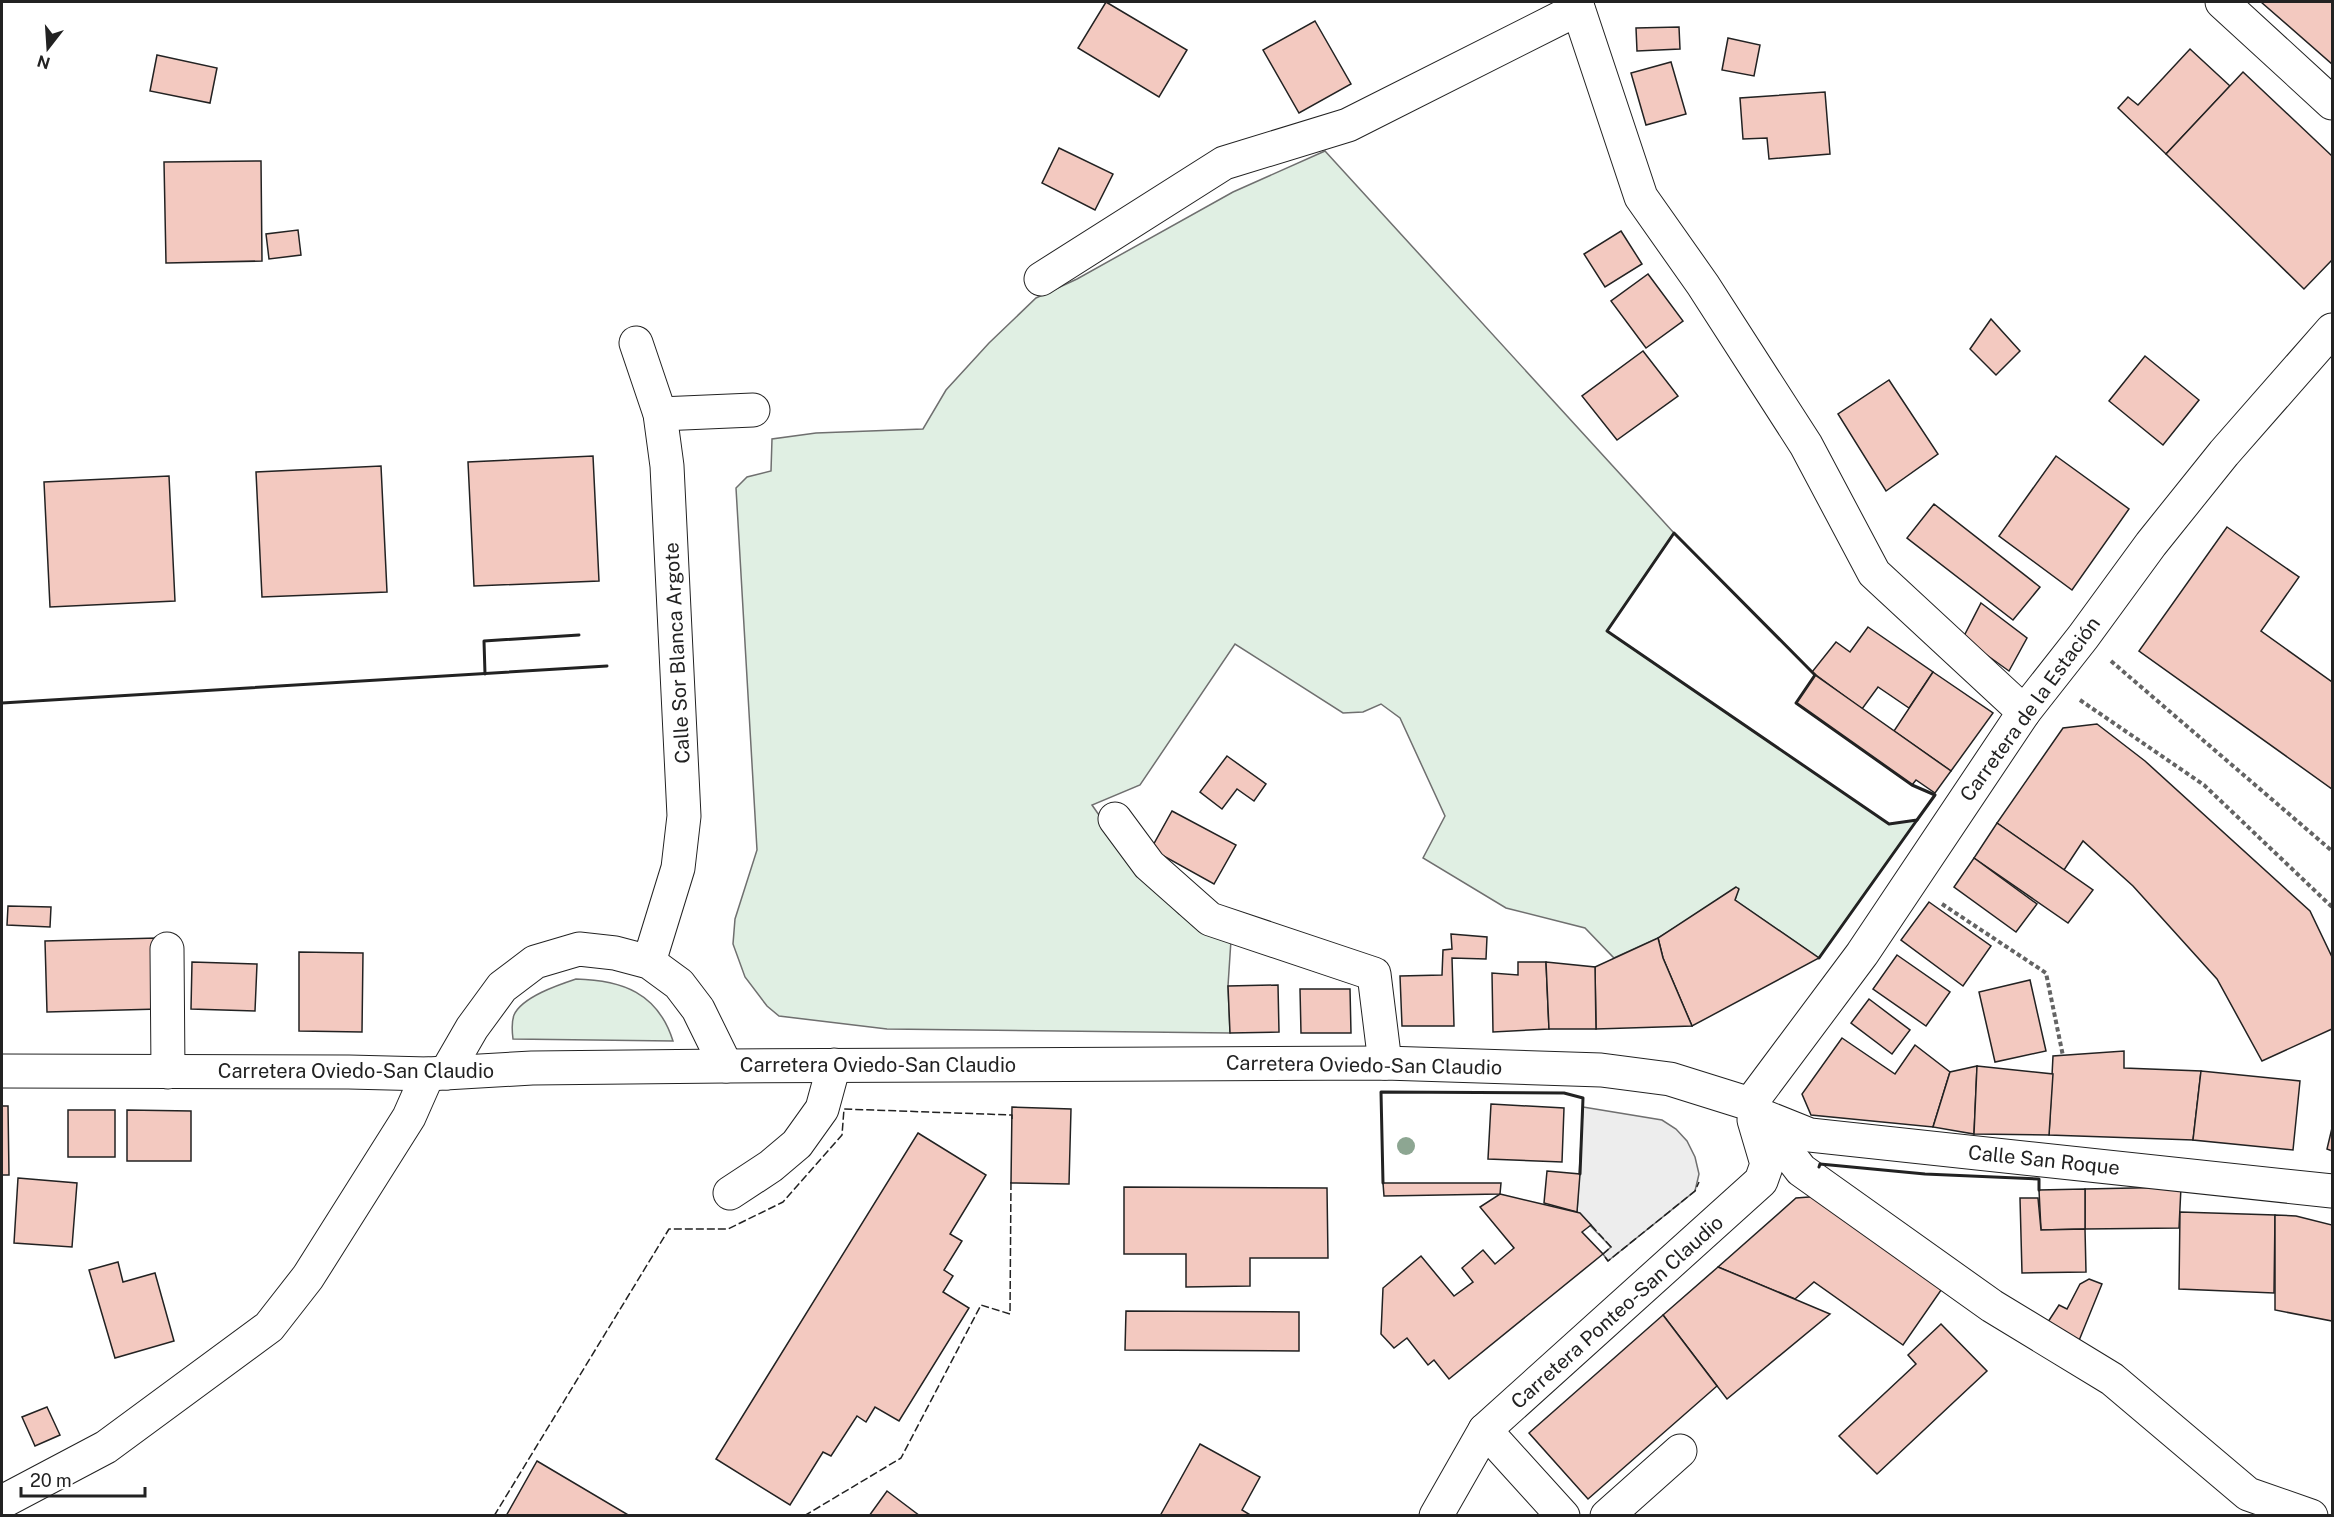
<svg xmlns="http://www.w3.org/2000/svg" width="2334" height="1517" viewBox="0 0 2334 1517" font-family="'Public Sans',sans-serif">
<rect width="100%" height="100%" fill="#fff"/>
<!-- green -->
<g fill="#e0efe3" stroke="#6f6f6f" stroke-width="1.5">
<path d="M1325,151L1674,533L1607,631L1889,824L1917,820L1819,958L1735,900L1738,889L1658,938L1614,958L1585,928L1506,908L1423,858L1445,816L1400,718L1381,704L1363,712L1343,713L1235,644L1140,785L1092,805L1122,848L1179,914L1231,940L1228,986L1230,1033L887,1029L779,1016L767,1006L745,977L733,944L735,919L757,850L736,488L747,477L771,471L772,439L816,433L923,429L946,390L989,343L1036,298L1077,279L1233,192Z"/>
<path d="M576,979C622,980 658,993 673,1041L513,1039C512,1031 511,1023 514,1015C522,997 558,985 576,979Z"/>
</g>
<!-- parking -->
<path fill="#ededed" stroke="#6f6f6f" stroke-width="1.5" d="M1583,1107L1662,1120L1676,1129L1687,1141L1695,1157L1699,1174L1695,1191L1608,1261L1603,1254L1611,1247L1577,1212Z"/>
<!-- building -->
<g fill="#f3c9c0" stroke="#222" stroke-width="1.5">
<path d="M1106,2L1187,50L1159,97L1078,48Z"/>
<path d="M2261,2H2332V64Z"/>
<path d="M1315,21L1351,84L1299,113L1263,50Z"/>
<path d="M1679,27L1680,49L1637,51L1636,28Z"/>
<path d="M1728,38L1760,45L1754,76L1722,70Z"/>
<path d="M2190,49L2230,86L2166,154L2118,108L2128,97L2138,105Z"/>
<path d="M157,55L217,68L210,103L150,91Z"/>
<path d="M1671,62L1686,114L1646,125L1631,73Z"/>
<path d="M2243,72L2332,156V260L2304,289L2166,154Z"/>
<path d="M1825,92L1830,154L1769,159L1767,138L1743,139L1740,98Z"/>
<path d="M1059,148L1113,174L1095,210L1042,183Z"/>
<path d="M261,161L262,261L166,263L164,162Z"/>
<path d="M298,230L301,255L269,259L266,234Z"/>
<path d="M1621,231L1642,264L1605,287L1584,254Z"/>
<path d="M1648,274L1683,321L1646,348L1611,301Z"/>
<path d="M1991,319L2020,351L1996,375L1970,349Z"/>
<path d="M1643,351L1678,396L1617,440L1582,396Z"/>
<path d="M2145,356L2199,400L2163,445L2109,401Z"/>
<path d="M1889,380L1938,454L1886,491L1838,414Z"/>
<path d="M593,456L599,581L474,586L468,462Z"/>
<path d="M2056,456L2129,509L2072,590L1999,536Z"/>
<path d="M381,466L387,592L262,597L256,472Z"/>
<path d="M169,476L175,601L50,607L44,482Z"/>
<path d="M1934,504L2040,587L2013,620L1907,538Z"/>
<path d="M2227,527L2299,577L2261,631L2332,682V789L2139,651Z"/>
<path d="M1981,603L2027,638L2009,671L1963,638Z"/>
<path d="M1868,627L1933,672L1909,708L1878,687L1862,709L1812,672L1836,642L1850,652Z"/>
<path d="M1933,672L1993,713L1951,771L1894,731Z"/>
<path d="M1815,675L1951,771L1935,793L1916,780L1912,785L1796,703Z"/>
<path d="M2097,724L2145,761L2310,911L2332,957V1029L2262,1061L2217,979L2133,886L2083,841L2064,870L1997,823L2063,728Z"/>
<path d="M1227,756L1266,784L1254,801L1237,789L1222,809L1200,792Z"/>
<path d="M1172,811L1236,845L1214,884L1151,849Z"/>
<path d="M1997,823L2093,890L2068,923L1974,858Z"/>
<path d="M1974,858L2037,904L2016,932L1954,887Z"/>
<path d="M1736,887L1739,889L1735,900L1819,958L1692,1026L1663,958L1658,938Z"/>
<path d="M1929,902L1991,946L1963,986L1901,940Z"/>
<path d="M8,906L51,907L50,927L7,925Z"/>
<path d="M1451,934L1487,937L1486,959L1452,958L1454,1026H1402L1400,976L1442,975L1443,950L1452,949Z"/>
<path d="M157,938L159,1009L47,1012L45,941Z"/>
<path d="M1658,938L1663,958L1692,1026L1596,1029L1595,967Z"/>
<path d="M299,952L363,953L362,1032L299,1031Z"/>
<path d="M1897,955L1950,992L1926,1026L1873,989Z"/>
<path d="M192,962L257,964L255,1011L191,1009Z"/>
<path d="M1518,962H1546L1549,1029L1493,1032L1492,973L1518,975Z"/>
<path d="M1546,962L1595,967L1596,1029H1549Z"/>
<path d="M2030,980L2046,1051L1995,1062L1979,992Z"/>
<path d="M1278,985L1279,1032L1230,1033L1228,986Z"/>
<path d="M1300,989H1350L1351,1033H1301Z"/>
<path d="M1869,999L1910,1030L1892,1054L1851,1023Z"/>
<path d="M1842,1038L1895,1074L1915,1045L1950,1072L1933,1127L1811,1115L1802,1094Z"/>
<path d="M2124,1051V1068L2201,1071L2193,1140L2049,1135L2053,1056Z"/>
<path d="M1977,1066L1974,1134L1933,1127L1950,1072Z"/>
<path d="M1977,1066L2053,1074L2049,1135L1974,1134Z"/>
<path d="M2201,1071L2300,1081L2293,1150L2193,1140Z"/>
<path d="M1491,1104L1564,1108L1562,1162L1488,1159Z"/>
<path d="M2,1106H8L9,1175H2Z"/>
<path d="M1012,1107L1071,1109L1069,1184L1011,1183Z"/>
<rect x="68" y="1110" width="47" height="47"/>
<path d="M127,1110L191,1111V1161H127Z"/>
<path d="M2332,1128V1151L2327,1149Z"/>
<path d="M918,1133L986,1175L950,1234L962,1241L944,1270L953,1276L943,1292L969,1308L899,1421L875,1407L866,1422L857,1416L831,1456L823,1452L790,1505L716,1459Z"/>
<path d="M1547,1171L1580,1174L1577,1212L1544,1203Z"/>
<path d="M18,1178L77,1183L72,1247L14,1243Z"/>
<path d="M1383,1183H1501L1500,1194L1384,1196Z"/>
<path d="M1124,1187L1327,1188L1328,1258H1250V1286L1186,1287V1254H1124Z"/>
<path d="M2181,1187L2179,1228L2085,1229V1189Z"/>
<path d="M2085,1189V1229L2041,1230L2039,1190Z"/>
<path d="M1500,1194L1580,1213L1591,1225L1582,1232L1603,1254L1449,1379L1434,1360L1428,1365L1407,1338L1394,1348L1381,1334L1383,1288L1421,1256L1454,1296L1473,1282L1462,1268L1483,1250L1495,1264L1514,1248L1480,1207Z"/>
<path d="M1822,1196L1946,1283L1903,1345L1814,1282L1795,1299L1718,1267L1796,1198Z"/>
<path d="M2020,1198H2038L2041,1230L2085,1229L2086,1272L2022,1273Z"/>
<path d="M2180,1212L2275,1215L2274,1293L2179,1289Z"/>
<path d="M2275,1215L2296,1216L2332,1225V1321L2275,1310Z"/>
<path d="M118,1262L123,1282L155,1273L174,1341L115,1358L89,1270Z"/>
<path d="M1718,1267L1830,1314L1727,1399L1663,1315Z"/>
<path d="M2089,1279L2102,1284L2078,1343L2046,1325L2059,1305L2067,1309L2080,1284Z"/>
<path d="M1126,1311L1299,1312V1351L1125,1350Z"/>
<path d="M1663,1315L1717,1386L1588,1499L1529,1433Z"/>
<path d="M1941,1324L1987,1371L1877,1474L1839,1436L1916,1364L1908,1355Z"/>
<path d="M47,1407L60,1435L35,1446L22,1417Z"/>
<path d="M1200,1444L1260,1477L1242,1510L1252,1516H1160Z"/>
<path d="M537,1461L630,1516H506Z"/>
<path d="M887,1491L920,1516H869Z"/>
</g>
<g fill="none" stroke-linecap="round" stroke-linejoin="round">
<defs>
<g id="minor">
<path d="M1576,2L1641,197L1703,285L1806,445L1874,573L2024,712"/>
<path d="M2222,2L2332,103"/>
<path d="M1041,279L1224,163L1348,125L1578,9"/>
<path d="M636,343L660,414L667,466L684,816L678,868L649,962"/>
<path d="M660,414L753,410"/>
<path d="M1115,819L1149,865L1210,919L1374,974L1385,1063"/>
<path d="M167,949L168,1072"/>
<path d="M2,1071L349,1072L428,1074L532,1068L726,1066L1385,1063L1601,1070L1670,1079L1750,1104L1801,1170L1992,1306L2112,1379L2248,1494L2311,1516"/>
<path d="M446,1073L472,1028L502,987L535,962L579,949L615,953L649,962L679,984L698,1009L726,1066"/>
<path d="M1750,1104L1862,954L2024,712L2083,637L2151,544L2224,453L2332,330"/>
<path d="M1760,1115L1810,1135L2332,1191"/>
<path d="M730,1193L771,1166L797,1144L822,1109L834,1065"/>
<path d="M1485,1430L1563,1516"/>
<path d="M2,1502L106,1447L269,1327L308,1277L409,1117L428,1074"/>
<path d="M1436,1516L1485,1430L1761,1181L1767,1164L1754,1120"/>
<path d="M1607,1516L1680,1451"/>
</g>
</defs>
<!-- minor casing -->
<use href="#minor" stroke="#222" stroke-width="35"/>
<!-- path -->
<g stroke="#646464" stroke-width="4" stroke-dasharray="4.5 3" stroke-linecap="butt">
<path d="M2111,661L2332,851"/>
<path d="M2080,700L2204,785L2332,907"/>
<path d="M1942,904L2046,973L2063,1056"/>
</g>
<!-- minor -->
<use href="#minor" stroke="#fff" stroke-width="33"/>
<!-- fence -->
<g stroke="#222" stroke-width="1.5" stroke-dasharray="8 3" stroke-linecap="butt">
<path d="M1591,1225L1611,1247L1603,1254L1608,1261L1695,1191L1699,1182"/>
<path d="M494,1516L669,1229H728L783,1202L842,1135L844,1109L1012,1115V1119"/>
<path d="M804,1516L901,1458L981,1305L1010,1314L1011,1179"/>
</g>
<!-- wall -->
<g stroke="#222" stroke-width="3">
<path d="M1674,533L1815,675L1796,703L1912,785L1935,795L1917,820L1889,824L1607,631Z"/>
<path d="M485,674L484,641L579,635"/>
<path d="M2,703L607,666"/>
<path d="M1819,958L1917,820"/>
<path d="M1819,1167L1820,1164L1925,1174L2039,1179V1190"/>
<path d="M1383,1183L1381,1092L1564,1093L1583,1098L1580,1174"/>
</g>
</g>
<!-- trees -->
<circle fill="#8da692" cx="1406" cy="1146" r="9"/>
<g text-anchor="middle" stroke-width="4.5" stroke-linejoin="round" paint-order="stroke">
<!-- street labels -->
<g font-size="20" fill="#222" stroke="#fff">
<text transform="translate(677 653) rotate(-93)" y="7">Calle Sor Blanca Argote</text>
<text transform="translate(2030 709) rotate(-54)" y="7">Carretera de la Estación</text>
<text x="878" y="1072">Carretera Oviedo-San Claudio</text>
<text transform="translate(1364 1065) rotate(1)" y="7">Carretera Oviedo-San Claudio</text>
<text x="356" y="1078">Carretera Oviedo-San Claudio</text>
<text transform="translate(2044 1160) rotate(6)" y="7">Calle San Roque</text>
<text transform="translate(1617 1312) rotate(-42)" y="7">Carretera Ponteo-San Claudio</text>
</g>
</g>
<!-- border -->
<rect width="2334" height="1517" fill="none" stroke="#222222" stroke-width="6"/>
<!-- north arrow -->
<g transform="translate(48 48) rotate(197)" stroke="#ffffff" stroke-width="4.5" paint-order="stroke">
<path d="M0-4.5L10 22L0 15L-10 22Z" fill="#222222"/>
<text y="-9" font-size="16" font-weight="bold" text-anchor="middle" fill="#222222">N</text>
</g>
<!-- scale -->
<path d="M21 1487v9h124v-9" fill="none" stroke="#222222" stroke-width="3"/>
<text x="30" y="1487" font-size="18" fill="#222222" stroke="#ffffff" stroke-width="4.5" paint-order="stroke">20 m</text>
</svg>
